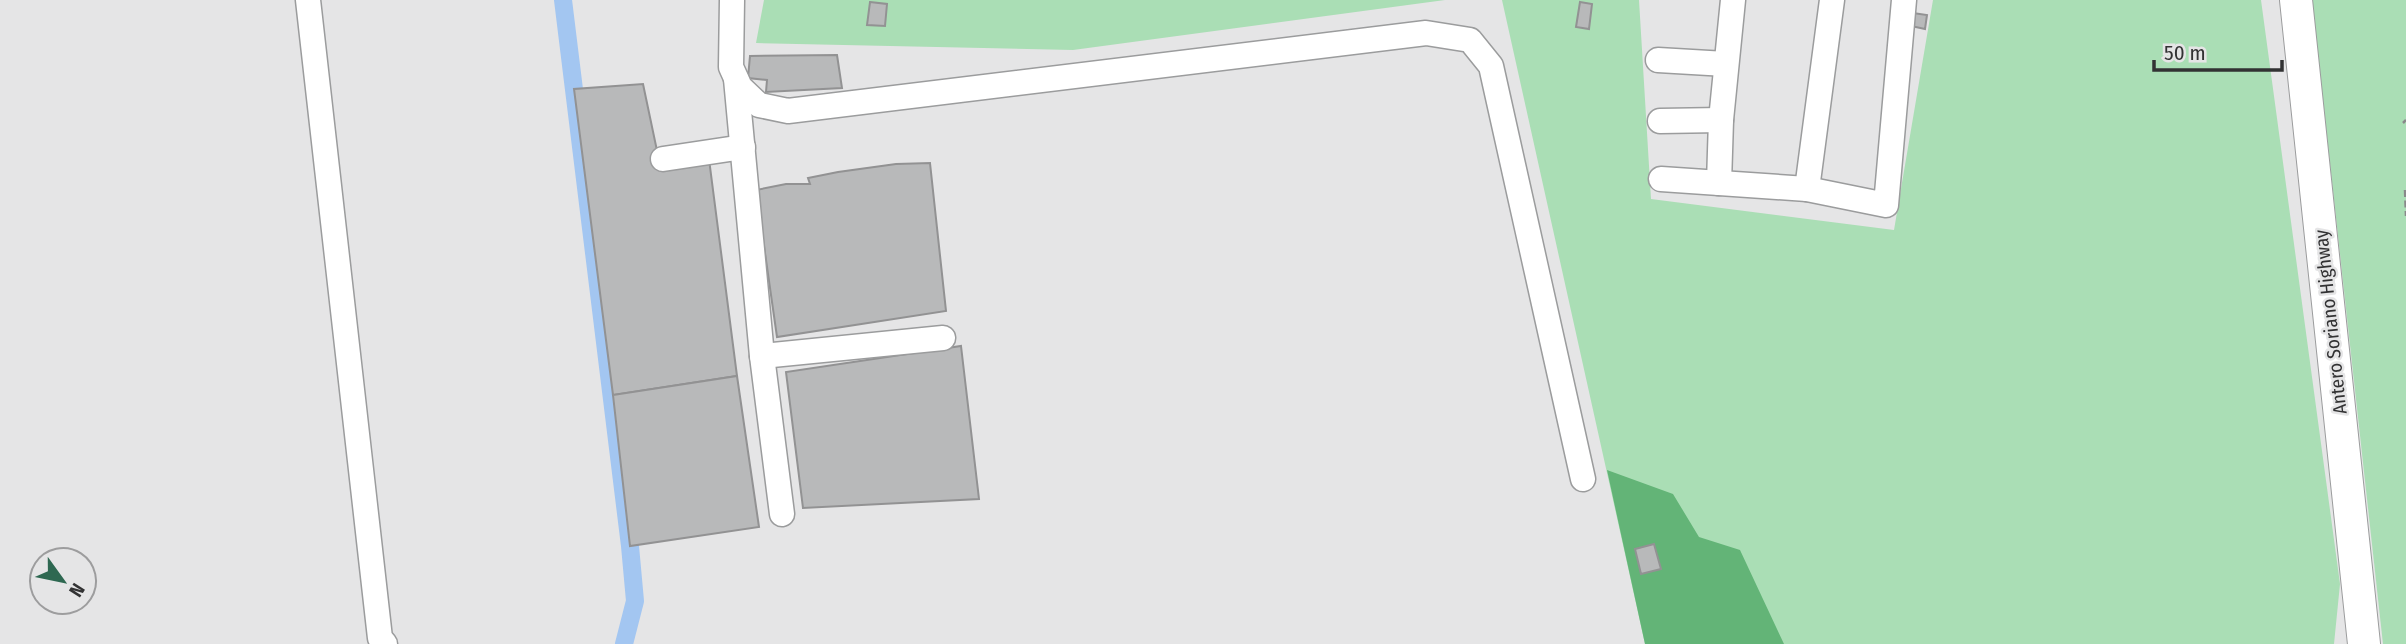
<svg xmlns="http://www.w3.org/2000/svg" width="2406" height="644" viewBox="0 0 2406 644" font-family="'Fira Sans Condensed',sans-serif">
<rect width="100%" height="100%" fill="#e5e5e6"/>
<!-- green -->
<g fill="#aadeb5">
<path d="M764,0H1445L1073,50L756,43Z"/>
<path d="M1502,0H1639L1651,199L1894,230L1933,0H2261L2340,584L2334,644H1645Z"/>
<path d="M2312,0H2406V644H2383Z"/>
</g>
<!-- forest -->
<path fill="#63b477" d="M1607,470L1673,494L1699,537L1740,550L1784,644H1645Z"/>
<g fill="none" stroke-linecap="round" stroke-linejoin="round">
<!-- canal -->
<path stroke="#a3c6f1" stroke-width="18" d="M563,0L630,546L635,601L624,644"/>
</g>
<!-- building -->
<g fill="#b8b9ba" stroke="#929293" stroke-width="2">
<path d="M870,2L887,4L885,26L867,25Z"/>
<path d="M1580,2L1592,4L1589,29L1576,27Z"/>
<path d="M1913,13L1927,15L1925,29L1911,26Z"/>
<path d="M837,55L842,88L766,92L767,80L748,78L750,56Z"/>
<path d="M643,84L660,165L709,159L737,376L613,395L574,89Z"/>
<path d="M930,163L946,311L777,337L756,190L786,184H810L808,178L838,172L896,164Z"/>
<path d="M961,346L979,499L803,508L786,372Z"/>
<path d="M737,376L759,527L630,546L613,395Z"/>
<path d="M1654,544L1661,569L1641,574L1635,549Z"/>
</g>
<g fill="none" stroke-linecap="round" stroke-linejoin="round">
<defs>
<g id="minor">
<path d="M308,0L380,638L385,644"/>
<path d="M732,0L731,67L740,87L759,105L788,111L1426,33L1470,40L1491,66L1583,479"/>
<path d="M1658,60L1726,64"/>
<path d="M736,79L762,356L782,514"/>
<path d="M1660,121L1721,120"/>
<path d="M663,159L743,147"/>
<path d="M1661,179L1807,189L1886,205L1904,0"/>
<path d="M1719,183L1721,120L1733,0"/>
<path d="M1807,189L1832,0"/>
<path d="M762,356L943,338"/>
</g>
<path id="major" d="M2296,0L2364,644"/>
</defs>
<!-- minor casing -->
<use href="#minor" stroke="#9b9c9d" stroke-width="27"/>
<!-- major casing -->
<use href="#major" stroke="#9b9c9d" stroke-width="34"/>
<!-- path -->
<g stroke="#89898a" stroke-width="2.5" stroke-dasharray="7 3.5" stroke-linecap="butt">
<path d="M2403,123L2406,120"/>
<path d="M2405,190L2406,216"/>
</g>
<!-- minor -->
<use href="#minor" stroke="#fff" stroke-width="24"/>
<!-- major -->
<use href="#major" stroke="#fff" stroke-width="32"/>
</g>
<g text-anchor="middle" stroke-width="5" stroke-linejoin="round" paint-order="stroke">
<!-- street labels -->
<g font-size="19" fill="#323233" stroke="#e5e5e6">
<text transform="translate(2330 322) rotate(-96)" y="7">Antero Soriano Highway</text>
</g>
</g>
<!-- north arrow -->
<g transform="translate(63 581) rotate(123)"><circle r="33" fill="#e5e5e6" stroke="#9d9d9e" stroke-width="2"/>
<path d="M0-5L12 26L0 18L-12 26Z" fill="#2e6851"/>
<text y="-10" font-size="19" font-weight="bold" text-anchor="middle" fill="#323233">N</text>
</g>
<!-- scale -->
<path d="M2154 60v10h128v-10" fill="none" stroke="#323233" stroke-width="3.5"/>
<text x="2164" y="60" font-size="21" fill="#323233" stroke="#e5e5e6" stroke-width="5" paint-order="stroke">50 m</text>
</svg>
